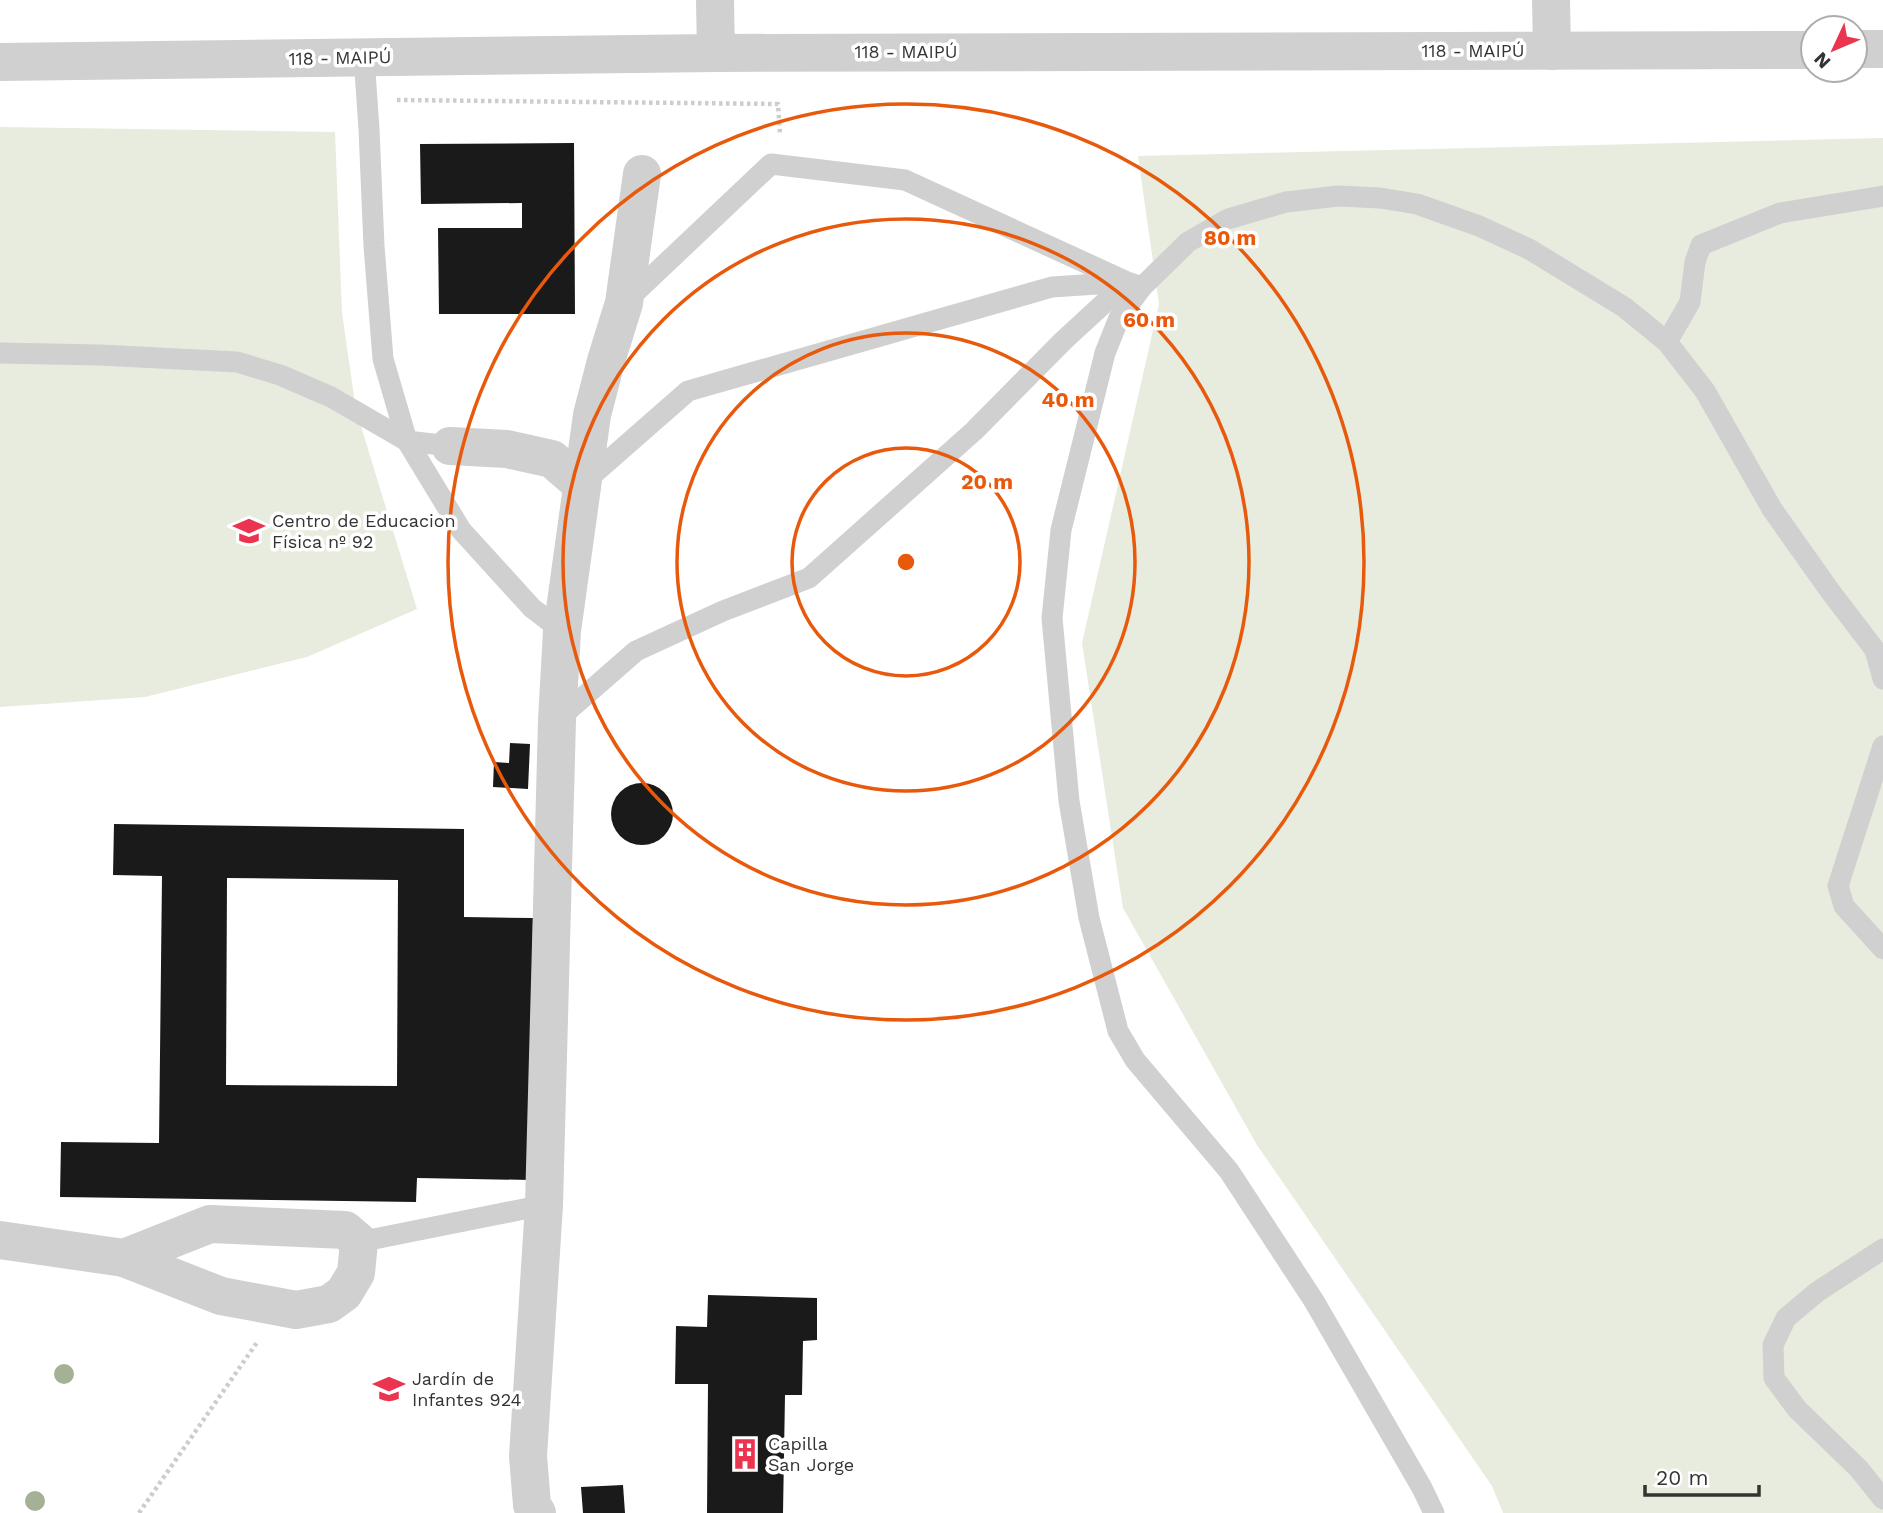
<svg xmlns="http://www.w3.org/2000/svg" width="1883" height="1513" viewBox="0 0 1883 1513" font-family="'Work Sans',sans-serif">
<rect width="100%" height="100%" fill="#fff"/>
<!-- green -->
<g fill="#e7ecde">
<path d="M0,127L335,132L342,313L356,410L417,609L307,657L145,697L0,707Z"/>
<path d="M1883,138V1513H1503L1492,1486L1257,1145L1123,908L1082,643L1159,304L1138,156Z"/>
</g>
<!-- building -->
<g fill="#1a1a1a" fill-rule="evenodd">
<path d="M574,143L575,314H439L438,228H522V203L421,204L420,144Z"/>
<path d="M510,743L530,744L528,789L493,787L494,762L509,763Z"/>
<circle cx="642" cy="814" r="31"/>
<path d="M114,824L464,829V917L533,918L530,1180L417,1178L416,1202L60,1197L61,1142L159,1143L162,876L113,875ZM227,878L398,880L397,1086L226,1085Z"/>
<path d="M708,1295L817,1298V1340L803,1341L802,1395H785L783,1513H707L708,1384H675L676,1326L707,1327Z"/>
<path d="M623,1485L625,1513H583L581,1487Z"/>
</g>
<g fill="none" stroke-linecap="round" stroke-linejoin="round">
<!-- path -->
<g stroke="#cdcdcd" stroke-width="4.5" stroke-dasharray="3.5 3.5" stroke-linecap="butt">
<path d="M397,100L778,104L780,134"/>
<path d="M139,1513L258,1341"/>
</g>
<!-- service -->
<g stroke="#d0d0d0" stroke-width="21">
<path d="M364,57L369,129L374,246L383,359L407,441L461,530L532,608L562,631"/>
<path d="M626,301L771,164L905,180L1125,281"/>
<path d="M1667,342L1690,302L1695,262L1701,245L1780,213L1883,196"/>
<path d="M0,353L100,355L237,362L280,375L331,397L407,441L450,446"/>
<path d="M583,483L688,391L1052,287L1127,282"/>
<path d="M557,720L636,651L723,611L809,578L974,431L1063,341L1127,282L1142,287"/>
<path d="M1883,746L1838,886L1844,906L1883,949"/>
<path d="M359,1242L544,1205"/>
<path d="M1883,1249L1817,1292L1786,1318L1773,1345L1774,1378L1797,1409L1859,1469L1883,1499"/>
<path d="M1434,1513L1422,1488L1314,1301L1229,1171L1135,1060L1118,1031L1089,918L1069,801L1052,618L1061,530L1105,353L1119,318L1142,287L1188,242L1228,219L1286,202L1338,196L1380,198L1417,204L1479,226L1529,249L1624,307L1667,342L1705,391L1772,509L1830,591L1875,650L1883,679"/>
</g>
<!-- minor -->
<g stroke="#d0d0d0" stroke-width="38">
<path d="M715,0L716,53"/>
<path d="M1551,0L1552,51"/>
<path d="M1855,49H1883"/>
<path d="M0,62L716,53L1813,50"/>
<path d="M450,446L507,449L552,459L582,485"/>
<path d="M210,1224L345,1230L359,1242L356,1273L344,1293L329,1304L296,1310L221,1296L124,1258Z"/>
<path d="M0,1240L124,1258"/>
<path d="M537,1513L532,1505L528,1456L544,1205L557,720L562,631L592,415L606,361L624,303L642,174"/>
</g>
</g>
<!-- trees -->
<g fill="#a4b195">
<circle cx="64" cy="1374" r="10"/>
<circle cx="35" cy="1501" r="10"/>
</g>
<!-- distance rings -->
<g fill="none" stroke="#e8590c" stroke-width="3.5">
<circle cx="906" cy="562" r="114"/>
<circle cx="906" cy="562" r="229"/>
<circle cx="906" cy="562" r="343"/>
<circle cx="906" cy="562" r="458"/>
</g>
<!-- icons -->
<defs>
<symbol id="school-bare" viewBox="-9 -9 18 18"><path d="M0-5L7-2L0 1L-7-2ZM-4 1L0 2.5L4 1V4Q0 6-4 4Z" fill="#ea3450" stroke="#fff" stroke-width="2.5" paint-order="stroke"/></symbol>
<symbol id="building-bare" viewBox="-9 -9 18 18"><path d="M-4-6H4V6H1V3H-1V6H-4ZM-2.5-4.3h1.7v1.8h-1.7ZM.8-4.3h1.7v1.8H.8ZM-2.5-1h1.7V.8h-1.7ZM.8-1h1.7V.8H.8Z" fill="#ea3450" stroke="#fff" stroke-width="2.5" paint-order="stroke"/></symbol>
</defs>
<g fill-rule="evenodd">
<use href="#school-bare" x="227" y="509" width="44" height="44"/>
<use href="#school-bare" x="367" y="1367" width="44" height="44"/>
<use href="#building-bare" x="723" y="1432" width="44" height="44"/>
</g>
<g text-anchor="middle" stroke-width="7" stroke-linejoin="round" paint-order="stroke">
<!-- street labels -->
<g font-size="18" fill="#333" stroke="#fff">
<text x="1473" y="57">118 - MAIPÚ</text>
<text x="906" y="58">118 - MAIPÚ</text>
<text transform="translate(340 58) rotate(-1)" y="6">118 - MAIPÚ</text>
</g>
<!-- poi labels -->
<g font-size="18" fill="#333" stroke="#fff" text-anchor="start">
<text x="272" y="527">Centro de Educacion<tspan x="272" dy="21">Física nº 92</tspan></text>
<text x="412" y="1385">Jardín de<tspan x="412" dy="21">Infantes 924</tspan></text>
<text x="768" y="1450">Capilla<tspan x="768" dy="21">San Jorge</tspan></text>
</g>
</g>
<circle cx="906" cy="562" r="10" fill="#e8590c" stroke="#fff" stroke-width="3.5"/>
<g font-size="21" text-anchor="middle" font-weight="bold" fill="#e8590c" stroke="#fff" stroke-width="7" stroke-linejoin="round" paint-order="stroke">
<text x="1230" y="245">80 m</text>
<text x="1149" y="327">60 m</text>
<text x="1068" y="407">40 m</text>
<text x="987" y="489">20 m</text>
</g>
<!-- north arrow -->
<g transform="translate(1834 49) rotate(226)"><circle r="33" fill="#ffffff" stroke="#adadad" stroke-width="2"/>
<path d="M0-5L12 26L0 18L-12 26Z" fill="#ea3450"/>
<text y="-10" font-size="19" font-weight="bold" text-anchor="middle" fill="#333333">N</text>
</g>
<!-- scale -->
<path d="M1645 1485v10h114v-10" fill="none" stroke="#333333" stroke-width="3.5"/>
<text x="1656" y="1485" font-size="21" fill="#333333" stroke="#ffffff" stroke-width="5" paint-order="stroke">20 m</text>
</svg>
